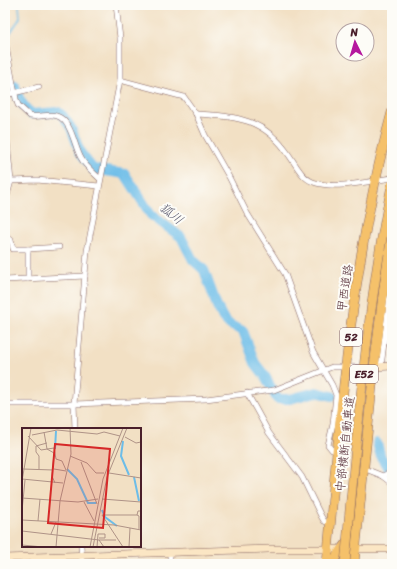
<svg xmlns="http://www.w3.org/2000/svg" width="397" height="569" viewBox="0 0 397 569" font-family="Sriracha,'Klee One',sans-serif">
<rect width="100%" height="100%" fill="#fdfcf7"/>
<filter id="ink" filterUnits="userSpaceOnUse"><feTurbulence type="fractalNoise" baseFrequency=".025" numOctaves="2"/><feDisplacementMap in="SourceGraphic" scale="8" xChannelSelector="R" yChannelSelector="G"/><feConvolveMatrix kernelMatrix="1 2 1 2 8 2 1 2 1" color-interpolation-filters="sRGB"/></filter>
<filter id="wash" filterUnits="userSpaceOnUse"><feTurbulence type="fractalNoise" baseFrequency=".012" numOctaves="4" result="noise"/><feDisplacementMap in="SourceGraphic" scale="16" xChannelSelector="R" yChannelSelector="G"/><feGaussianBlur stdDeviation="0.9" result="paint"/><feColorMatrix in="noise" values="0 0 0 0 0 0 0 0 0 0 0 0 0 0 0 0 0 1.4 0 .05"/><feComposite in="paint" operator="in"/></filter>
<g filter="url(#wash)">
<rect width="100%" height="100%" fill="#f2e0c4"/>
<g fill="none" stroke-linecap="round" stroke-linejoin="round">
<!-- stream -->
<g stroke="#6dbde8" stroke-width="1.5">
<path d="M5,32L8,46"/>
<path d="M7,38L20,18L19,5"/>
</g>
<!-- river -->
<g stroke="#6dbde8" stroke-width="10">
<path d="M15,86C18,98 22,106 32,114L58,112L63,116L71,128L80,152L93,169L125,174L151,215L181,237L193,260L204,270L217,306L223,318L230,325L243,331L255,363L265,376L277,399H290L316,392L332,396"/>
<path d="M377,443L381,457L392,475"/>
</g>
</g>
</g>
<g filter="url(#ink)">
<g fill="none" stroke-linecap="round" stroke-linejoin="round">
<defs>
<g id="street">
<path d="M5,41L16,99L18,105L30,116C39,118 49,113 57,116C72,121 74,146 81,158C85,166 94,173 100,179"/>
<path d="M120,80L184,97L196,114L205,135L229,177L247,213L285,274L313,352L332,385L336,395L333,424L328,445L332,450L338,451"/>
<path d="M5,95L39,87"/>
<path d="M5,101L6,131L11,181L5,203V217"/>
<path d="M196,114C237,116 265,119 289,155C296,165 302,178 313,182C334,190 370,181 392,178"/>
<path d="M11,181L37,180L99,186"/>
<path d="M5,235L11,240L13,249H28V279"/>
<path d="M28,249L59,247"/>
<path d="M5,280L85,276"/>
<path d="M381,367L392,279"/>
<path d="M247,393L269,433L302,477L321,516L324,521L331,524"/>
<path d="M5,404H74L206,399L274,390L332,367H365"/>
<path d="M75,429L74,404L87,251L120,80V38L116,5"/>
<path d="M363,468L383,476L392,483"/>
<path d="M383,476L392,471"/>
<path d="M81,546L82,564"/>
<path d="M60,564V557"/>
<path d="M170,564V552"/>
</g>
<g id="secondary">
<path d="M374,367L392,366"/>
<path d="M5,558L268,549H392"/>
</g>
<g id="highway">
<path d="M327,564C340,413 352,259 392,112"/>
<path d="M331,564L348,540"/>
<path d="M354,564L374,367L392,223"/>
</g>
</defs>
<!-- street casing -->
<use href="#street" stroke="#856361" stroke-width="6"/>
<!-- secondary casing -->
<use href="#secondary" stroke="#856361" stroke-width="8"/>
<!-- highway casing -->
<use href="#highway" stroke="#856361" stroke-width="10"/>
<!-- street -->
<use href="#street" stroke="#fff" stroke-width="5"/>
<!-- secondary -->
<use href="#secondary" stroke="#fbe6c4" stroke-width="7"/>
<!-- highway -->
<use href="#highway" stroke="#f5c16b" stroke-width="9"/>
<defs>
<path id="highway-bridge" d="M345,564C357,437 366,310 392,185"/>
</defs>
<!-- highway-bridge casing -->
<use href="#highway-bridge" stroke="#856361" stroke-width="10" stroke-linecap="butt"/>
<!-- highway-bridge -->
<use href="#highway-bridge" stroke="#f5c16b" stroke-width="9"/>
</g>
</g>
<g text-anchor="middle" stroke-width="4" stroke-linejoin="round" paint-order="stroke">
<!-- shield labels -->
<g fill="#fdfcf7" stroke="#806168" stroke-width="1">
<rect x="340" y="328" width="22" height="18" rx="3"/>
<rect x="350" y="365" width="28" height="18" rx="3"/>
</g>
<g font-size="11" font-weight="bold" fill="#4a1f2b">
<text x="351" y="341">52</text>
<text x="364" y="378">E52</text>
</g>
<!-- street labels -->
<g font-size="12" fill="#4a1f2b" stroke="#fdfcf7">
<text transform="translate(345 288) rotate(-82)" y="4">甲西道路</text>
<text transform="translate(345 444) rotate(-84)" y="4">中部横断自動車道</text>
</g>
<!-- water labels -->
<g font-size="13" font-style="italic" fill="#56566d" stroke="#fdfcf7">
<text transform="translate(172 213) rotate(39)" y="5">狐川</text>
</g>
</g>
<!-- overview -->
<g transform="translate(22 428)">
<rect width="119" height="119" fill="#f2e0c4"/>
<path fill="none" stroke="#6dbde8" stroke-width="2" d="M101,13L99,28L107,47M33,21L34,3M45,41L55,51L66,75H74M112,49L117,73M80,82L83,89L95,98"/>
<path fill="none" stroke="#af9387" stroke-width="1" d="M22,4L25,21L32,25L30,48L33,55M10,7L35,2L75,6L82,4L98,8M6,8L19,22L32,20L34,31L40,33L44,42M103,9L114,15L119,14M48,28L65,35L74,45H82M59,34L75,76M1,41L31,42M17,41V28L14,24V18L25,15M32,41L44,43M87,45L119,50M0,51L41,55M0,53L9,0M0,70L56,74L76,71M80,71L119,74M62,74L72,93M0,83L3,52M80,87H115L116,83H119M80,87L101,119M115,87L117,88V101M0,92L92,97L119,102M16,93L18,71M0,103L77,112L82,119M0,104V119M29,106L34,94M77,112H94M0,117L21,119M34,119L38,73L49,26L48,0M68,119L81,51L101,0M71,119L85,49L105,0M75,119L76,106H83V110H77M107,119L108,100"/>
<path fill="#d62828" fill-opacity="0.15" stroke="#d62828" stroke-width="2" d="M33,16L88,21L81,100L26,95Z"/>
<rect width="119" height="119" fill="none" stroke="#4a1f2b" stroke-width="2"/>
</g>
<!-- margin -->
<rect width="397" height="569" fill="none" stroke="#fdfcf7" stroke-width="20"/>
<!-- north arrow -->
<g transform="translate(355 42) rotate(355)"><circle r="19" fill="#fdfcf7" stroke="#b5a4a5"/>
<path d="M0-3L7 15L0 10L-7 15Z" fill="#b5179e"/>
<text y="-6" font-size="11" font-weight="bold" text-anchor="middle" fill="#4a1f2b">N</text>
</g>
</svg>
